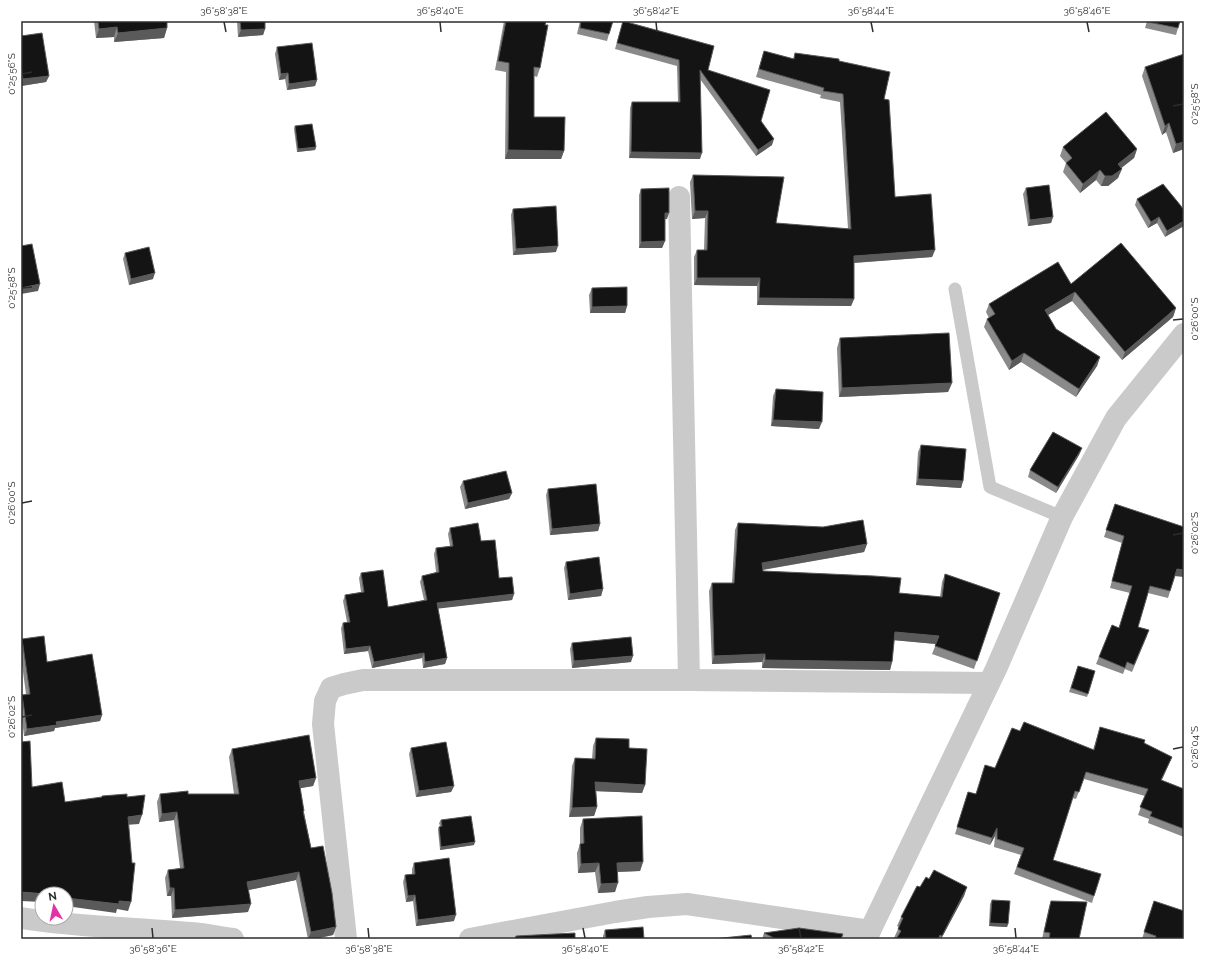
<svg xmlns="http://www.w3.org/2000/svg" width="1205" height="960" viewBox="0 0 1205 960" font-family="Raleway,sans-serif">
<rect width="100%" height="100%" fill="#fff"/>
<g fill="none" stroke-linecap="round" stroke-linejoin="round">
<!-- lane -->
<path stroke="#cacaca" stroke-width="13" d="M955,289L990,487L1062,517"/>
<!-- street -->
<g stroke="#cacaca" stroke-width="22">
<path d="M679,197L689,680"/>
<path d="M21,918C77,927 134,928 191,933C205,934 219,937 233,939"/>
<path d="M346,939L323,724L325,701L331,688L344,684L363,680H689L989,683"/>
<path d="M470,939L615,912L648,907L687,904L870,931"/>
<path d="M866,939L996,669L1062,517L1116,418L1184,334"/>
</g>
</g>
<!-- wall -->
<g fill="#8a8a8a">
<path d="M94,21H167V28L164,38L114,42V37L96,38Z"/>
<path d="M237,21H265V29L263,35L238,37Z"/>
<path d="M504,21H546L540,68L537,77L534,76V117L564,151L561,159H505L506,72L495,70Z"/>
<path d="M580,21H613L609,34L607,41L577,34Z"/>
<path d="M623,21L708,70L761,121L772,145L756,156L700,79V159L629,158L630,108L632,102H678L677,66L615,49Z"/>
<path d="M1147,21H1180L1176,35L1145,28Z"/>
<path d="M21,36L49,76L46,82L21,86Z"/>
<path d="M277,47L317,80L315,86L287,90L285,79L279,80L275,54Z"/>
<path d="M764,51L793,59L795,53L839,61L884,99L895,197L935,250L932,257L854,263V299L851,306L757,305V286L694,285V257L697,250H704L705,218L692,219L690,182L693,175L776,223L848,229L840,102L820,98L821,95L756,77Z"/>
<path d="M1145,67L1184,149L1173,153L1166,132L1162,135L1142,76Z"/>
<path d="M295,126L316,147L315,150L297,152L294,129Z"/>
<path d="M1063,147L1137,149L1134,158L1121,168L1118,178L1108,186H1101L1096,180L1080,193L1063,172L1066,163L1060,156Z"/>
<path d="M1026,188L1053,217L1051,223L1028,226L1023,194Z"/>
<path d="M641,189L667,219H665V241L662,248H639V195Z"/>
<path d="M1137,199L1181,206L1165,237L1157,223L1148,228L1135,205Z"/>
<path d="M513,209L556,252L513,255L511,215Z"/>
<path d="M125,253L153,279L129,285L123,259Z"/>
<path d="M1071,284L1176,308L1173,317L1122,360L1072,301L1048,315L1056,329L1100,357L1097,366L1076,397L1021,362L1009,370L984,327L987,319L989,318L986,312L989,304Z"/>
<path d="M592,288L627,306L625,313H590L589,295Z"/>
<path d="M840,338L952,383L948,392L839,397L837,348Z"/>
<path d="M776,389L819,429L771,426L773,396Z"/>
<path d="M921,445L963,481L961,488L916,485L918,452Z"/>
<path d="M1082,448L1079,455L1056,493L1028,477L1030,470Z"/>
<path d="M463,481L512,493L509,499L465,509L460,487Z"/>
<path d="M548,489L600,524L598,531L550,535L546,495Z"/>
<path d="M1115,504L1175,576L1168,598L1148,593L1138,627L1147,636L1132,672L1125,669L1123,674L1096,664L1112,625L1119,628L1130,593L1110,588L1122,543L1104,537Z"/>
<path d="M738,523L867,544L864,552L763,570V571L899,593L940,597L942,582L945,574L1000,593L974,669L932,654L936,644L894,640L892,662L890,670L762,668V662L712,664L709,591L712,583H732L735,530Z"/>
<path d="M450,528L481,541L499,578L514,594L512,600L438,608L447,658L445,664L423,668L422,658L372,668L368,651L344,654L341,628L343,623L347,622L343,601L345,595L361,592L359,578L361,573L388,607L424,600L420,582L422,576L436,572L434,554L436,548L450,546L448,534Z"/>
<path d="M566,562L603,589L601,596L568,600L564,568Z"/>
<path d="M22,639L47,662L102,715L100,721L55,728L54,731L24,736L21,711V697L22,695L26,694L21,657V641Z"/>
<path d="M572,643L631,662L572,668L570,649Z"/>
<path d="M1078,666L1095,671L1087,697L1069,692Z"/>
<path d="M1100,727L1144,743L1172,757L1162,780L1184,789V837L1148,823L1149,819L1138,815L1145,796L1084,779L1076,799L1072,798L1053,860L1094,896L1092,903L1014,874L1021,855L994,847L995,836L990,845L955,834L968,792L976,794L995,768L1020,731L1093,750Z"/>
<path d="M596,738L629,748L645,785L642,793L596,791L597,807L594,816L569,817L572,766L575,758L592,759L593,746Z"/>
<path d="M411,748L454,786L451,792L416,797L409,754Z"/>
<path d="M232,749L316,778L313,786L300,788L304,812L311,848L336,927L333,935L314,939H308L296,880L248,890V912L172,918L171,896H167L165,878L168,870L180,868L174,820L159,822L157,802L160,794H234L229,757Z"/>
<path d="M583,819L643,862L640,871L618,872L615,892L598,893L595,872L578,873L577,853L580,844V828Z"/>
<path d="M441,820L474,845L440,850L438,830L439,827L440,826L439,823Z"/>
<path d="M414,863L454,921L416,926L413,901L406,902L403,882L405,875L412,874V869Z"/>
<path d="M929,879L967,887L964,896L941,939H895L894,938L899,927L897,926L901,917L920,887Z"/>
<path d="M992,900L1008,924L1007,927L989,926L990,904Z"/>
<path d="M1051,901L1079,939H1042L1049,907Z"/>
<path d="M1154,901L1184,939H1142Z"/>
<path d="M605,930L644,939H603V936Z"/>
<path d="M764,933L841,939H762Z"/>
</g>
<!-- shaded-wall -->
<g fill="#5a5a5a">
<path d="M117,27L114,37L96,38L99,29Z"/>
<path d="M167,28L164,38L114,42L118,33Z"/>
<path d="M265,29L263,35L238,37L241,30Z"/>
<path d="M288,73L285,79L279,80L281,74Z"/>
<path d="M49,76L46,82L21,86L23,79Z"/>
<path d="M317,80L315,86L287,90L289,84Z"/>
<path d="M1169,123L1166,132L1162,135L1165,126Z"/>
<path d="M774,139L772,145L756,156L758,150Z"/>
<path d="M1184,142V149L1173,153L1176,144Z"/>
<path d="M316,147L315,150L297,152L298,149Z"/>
<path d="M1137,149L1134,158L1115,173L1118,164Z"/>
<path d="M508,150L564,151L561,159H505Z"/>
<path d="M631,152L702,153L700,159L629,158Z"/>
<path d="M1122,169L1118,178L1108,186H1101L1105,176Z"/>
<path d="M1100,170L1096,180L1080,193L1083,184Z"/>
<path d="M695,211H708L705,218L692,219Z"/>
<path d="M665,213H669L667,219H662Z"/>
<path d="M1053,217L1051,223L1028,226L1030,220Z"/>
<path d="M1159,217L1157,223L1148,228L1151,222Z"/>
<path d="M1184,221V226L1165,237L1167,231Z"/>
<path d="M665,241L662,248H639L641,242Z"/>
<path d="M558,246L556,252L513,255L516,249Z"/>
<path d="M935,250L932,257L851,263L854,256Z"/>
<path d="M155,273L153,279L129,285L131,279Z"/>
<path d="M697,278H760L757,286L694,285Z"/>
<path d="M40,284L38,291L21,294V288Z"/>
<path d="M1075,292L1072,301L1041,319L1045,310Z"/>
<path d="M759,298L854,299L851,306L757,305Z"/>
<path d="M627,306L625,313H590L592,307Z"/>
<path d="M1176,308L1173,317L1122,360L1125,352Z"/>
<path d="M1024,353L1021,362L1009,370L1012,361Z"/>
<path d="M1100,357L1097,366L1076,397L1079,389Z"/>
<path d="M952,383L948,392L839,397L842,388Z"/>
<path d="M773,420L822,422L819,429L771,426Z"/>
<path d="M1082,448L1079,455L1056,493L1058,487Z"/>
<path d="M918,479L963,481L961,488L916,485Z"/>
<path d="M512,493L509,499L465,509L468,503Z"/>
<path d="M600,524L598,531L550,535L552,529Z"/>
<path d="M867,544L864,552L760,570L762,563Z"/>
<path d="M1177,569L1184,570V577L1174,576Z"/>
<path d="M603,589L601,596L568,600L570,594Z"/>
<path d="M514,594L512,600L435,609L437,603Z"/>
<path d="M895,632L939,636L936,644L892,640Z"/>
<path d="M370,646L368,651L344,654L346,649Z"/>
<path d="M424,653L422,658L372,668L374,662Z"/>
<path d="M765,654L762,662L712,664L714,656Z"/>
<path d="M633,656L631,662L572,668L574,661Z"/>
<path d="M447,658L445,664L423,668L425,662Z"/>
<path d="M765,660L892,662L890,670L762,668Z"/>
<path d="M102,715L100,721L55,728L54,731L24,736L27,729L56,722Z"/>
<path d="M316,778L313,786L296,789L299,781Z"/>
<path d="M595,782L645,785L642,793L592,791Z"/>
<path d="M454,786L451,792L416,797L419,791Z"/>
<path d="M597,807L594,816L569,817L572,808Z"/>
<path d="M177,812L174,820L159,822L162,814Z"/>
<path d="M142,815L139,824L125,825L128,817Z"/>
<path d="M997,828L995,836L990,845L992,838Z"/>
<path d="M475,842L474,845L440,850L441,847Z"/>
<path d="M643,862L640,871L614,872L617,863Z"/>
<path d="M599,863L595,872L578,873L581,864Z"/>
<path d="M299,872L296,880L244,891L247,882Z"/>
<path d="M618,883L615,892L598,893L601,884Z"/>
<path d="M967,887L964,896L941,939H940Z"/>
<path d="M170,888H174L171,896H167Z"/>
<path d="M21,892L47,894H42V902L21,901Z"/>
<path d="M415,895L413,901L406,902L408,896Z"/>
<path d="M66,898L119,901L131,902L128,911L117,909L116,913L66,906Z"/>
<path d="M251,904L248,912L172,918L175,910Z"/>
<path d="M456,915L454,921L416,926L418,920Z"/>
<path d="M990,923L1008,924L1007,927L989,926Z"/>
<path d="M336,927L333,935L314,939H308L311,932Z"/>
</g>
<!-- building -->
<g fill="#141414" stroke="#5a5a5a">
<path d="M98,21H167V28L118,33L117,27L99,29Z"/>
<path d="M240,21H265V29L241,30Z"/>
<path d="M506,21H546L545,25H548L540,68L534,67V117H565L564,151L508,150L509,63L498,61Z"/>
<path d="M581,21H613L609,34L580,28Z"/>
<path d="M623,21L714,46L708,70L770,90L761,121L774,139L758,150L700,70L702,153L631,152L632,102H680L679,60L617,43Z"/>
<path d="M1148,21H1180L1178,28L1148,22Z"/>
<path d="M42,33L49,76L23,79L21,65V36Z"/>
<path d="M312,43L317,80L289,84L288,73L281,74L277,47Z"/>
<path d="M764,51L794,59L795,53L839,59V61L890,72L884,99L889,100L895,197L931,194L935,250L854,256V299L759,298L760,278H697V250H707L708,211H695L693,175L784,177L776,223L851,229L843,94L823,91L824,88L759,69Z"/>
<path d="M1184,54V142L1176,144L1169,123L1165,126L1145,67Z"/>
<path d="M1106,112L1137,149L1118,164L1122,169L1112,176H1105L1100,170L1083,184L1066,163L1072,158L1063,147Z"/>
<path d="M312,124L316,147L298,149L295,126Z"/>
<path d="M1163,184L1181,206L1184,211V221L1167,231L1159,217L1151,222L1137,199Z"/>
<path d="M1049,185L1053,217L1030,220L1026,188Z"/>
<path d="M669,188V213H665V241L641,242V189Z"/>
<path d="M556,206L558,246L516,249L513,209Z"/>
<path d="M1121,243L1176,308L1125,352L1075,292L1045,310L1056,329L1100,357L1079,389L1024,353L1012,361L987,319L995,314L989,304L1058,262L1071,284Z"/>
<path d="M32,244L40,284L21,288V246Z"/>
<path d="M149,247L155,273L131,279L125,253Z"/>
<path d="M627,287V306L592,307V288Z"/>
<path d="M949,333L952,383L842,388L840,338Z"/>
<path d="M776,389L823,392L822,422L773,420Z"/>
<path d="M1053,432L1082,448L1058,487L1030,470Z"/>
<path d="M921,445L966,449L963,481L918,479Z"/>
<path d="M506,471L512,493L468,503L463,481Z"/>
<path d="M596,484L600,524L552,529L548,489Z"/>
<path d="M1115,504L1184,527V570L1177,569L1170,591L1150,586L1138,627L1149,630L1134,665L1127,662L1125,668L1099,657L1112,625L1119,628L1132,586L1112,581L1124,536L1106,530Z"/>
<path d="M863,520L867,544L762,563L763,571L874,576L901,578L899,593L942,597L945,574L1000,593L977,661L935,646L939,636L895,632L892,662L765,660V654L714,656L712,583H734L738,523L823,527Z"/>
<path d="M478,523L481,541L495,540L499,578L512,577L514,594L437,603L447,658L425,662L424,653L374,662L370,646L346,649L343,623L350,622L345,595L364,592L361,573L383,570L388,607L427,600L422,576L439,572L436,548L453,546L450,528Z"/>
<path d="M599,557L603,589L570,594L566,562Z"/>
<path d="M44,636L47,662L92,654L102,715L56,722L57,725L27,729L22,695L30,694L22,639Z"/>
<path d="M631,637L633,656L574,661L572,643Z"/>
<path d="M1078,666L1095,671L1088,694L1071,688Z"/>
<path d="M1024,722L1094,750L1100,727L1145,740L1144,743L1172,757L1161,780L1184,789V829L1150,816L1152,812L1140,807L1148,789L1086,772L1079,792L1075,791L1053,860L1101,874L1094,896L1017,867L1024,848L997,839V828L992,838L957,827L968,792L976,794L985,765L995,768L1012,728L1020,731Z"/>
<path d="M309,735L316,778L299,781L304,811H303L311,848L323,846L332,893L336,927L311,932L299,872L247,882L251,904L175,910L174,888H170L168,870L184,868L177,812L162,814L160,794L188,791V794H239L232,749Z"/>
<path d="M596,738L629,739V748L647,749L645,785L595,782L597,807L572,808L575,758L595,759Z"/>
<path d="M30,741L32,787L62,782L65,802L102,797V796L127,794V797L145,795L142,815L128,817L132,863H135L131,902L119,901V904L66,898V894H47L21,892V742Z"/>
<path d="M446,742L454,786L419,791L411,748Z"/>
<path d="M471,816L475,842L441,847L439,827L442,826L441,820Z"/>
<path d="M642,816L643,862L617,863L618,883L601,884L599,863L581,864L580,844L584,843L583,819Z"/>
<path d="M449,858L456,915L418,920L415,895L408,896L405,875L415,874L414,863Z"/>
<path d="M934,870L967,887L942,936L940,935L938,939H896L901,931L898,929L903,918L901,917L917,886L920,887L926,877L929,879Z"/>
<path d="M992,900L1010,901L1008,924L990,923Z"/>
<path d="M1051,901L1087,902L1079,939H1049L1050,933L1044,932Z"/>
<path d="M1154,901L1184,911V939H1155L1156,936L1144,932Z"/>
<path d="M643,927L644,939H606L605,930Z"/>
<path d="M799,928L843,934L841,939H776L764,933Z"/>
<path d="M575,933V939H513H515L516,936Z"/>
<path d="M751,935L752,939H713Z"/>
</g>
<!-- ticks -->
<path fill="none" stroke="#2d2d2d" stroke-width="1.5" d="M224,22L226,32M440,22L441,32M656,22L657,32M871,22L873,32M1087,22L1089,32M22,74L32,72M1173,106L1183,104M22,288L32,287M1173,320L1183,319M22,503L32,501M1173,535L1183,533M22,717L32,715M1173,749L1183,747M152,928L153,938M368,928L369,938M583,928L585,938M799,928L801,938M1015,928L1016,938"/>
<!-- border -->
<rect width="1205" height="960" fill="none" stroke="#ffffff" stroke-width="44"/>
<!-- north arrow -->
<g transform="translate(54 906) rotate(351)"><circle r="19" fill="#ffffff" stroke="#ababab"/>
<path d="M0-3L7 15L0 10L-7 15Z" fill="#e132a8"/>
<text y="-6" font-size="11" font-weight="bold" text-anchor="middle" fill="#2d2d2d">N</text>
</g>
<rect x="22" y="22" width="1161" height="916" fill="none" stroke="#2d2d2d" stroke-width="1.5"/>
<g font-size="10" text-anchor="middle" fill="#2d2d2d">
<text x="224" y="14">36°58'38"E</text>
<text x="440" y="14">36°58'40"E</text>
<text x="656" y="14">36°58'42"E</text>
<text x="871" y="14">36°58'44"E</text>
<text x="1087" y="14">36°58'46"E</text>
<text transform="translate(11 74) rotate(-90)" y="4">0°25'56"S</text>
<text transform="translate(1194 104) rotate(-90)" y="4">0°25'58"S</text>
<text transform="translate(11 288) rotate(-90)" y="4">0°25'58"S</text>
<text transform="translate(1194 319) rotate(-90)" y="4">0°26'00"S</text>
<text transform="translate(11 503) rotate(-90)" y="4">0°26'00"S</text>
<text transform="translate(1194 533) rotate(-90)" y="4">0°26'02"S</text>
<text transform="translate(11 717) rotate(-90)" y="4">0°26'02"S</text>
<text transform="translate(1194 747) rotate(-90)" y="4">0°26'04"S</text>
<text x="153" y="952">36°58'36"E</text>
<text x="369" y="952">36°58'38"E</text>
<text x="585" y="952">36°58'40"E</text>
<text x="801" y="952">36°58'42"E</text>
<text x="1016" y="952">36°58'44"E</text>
</g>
</svg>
